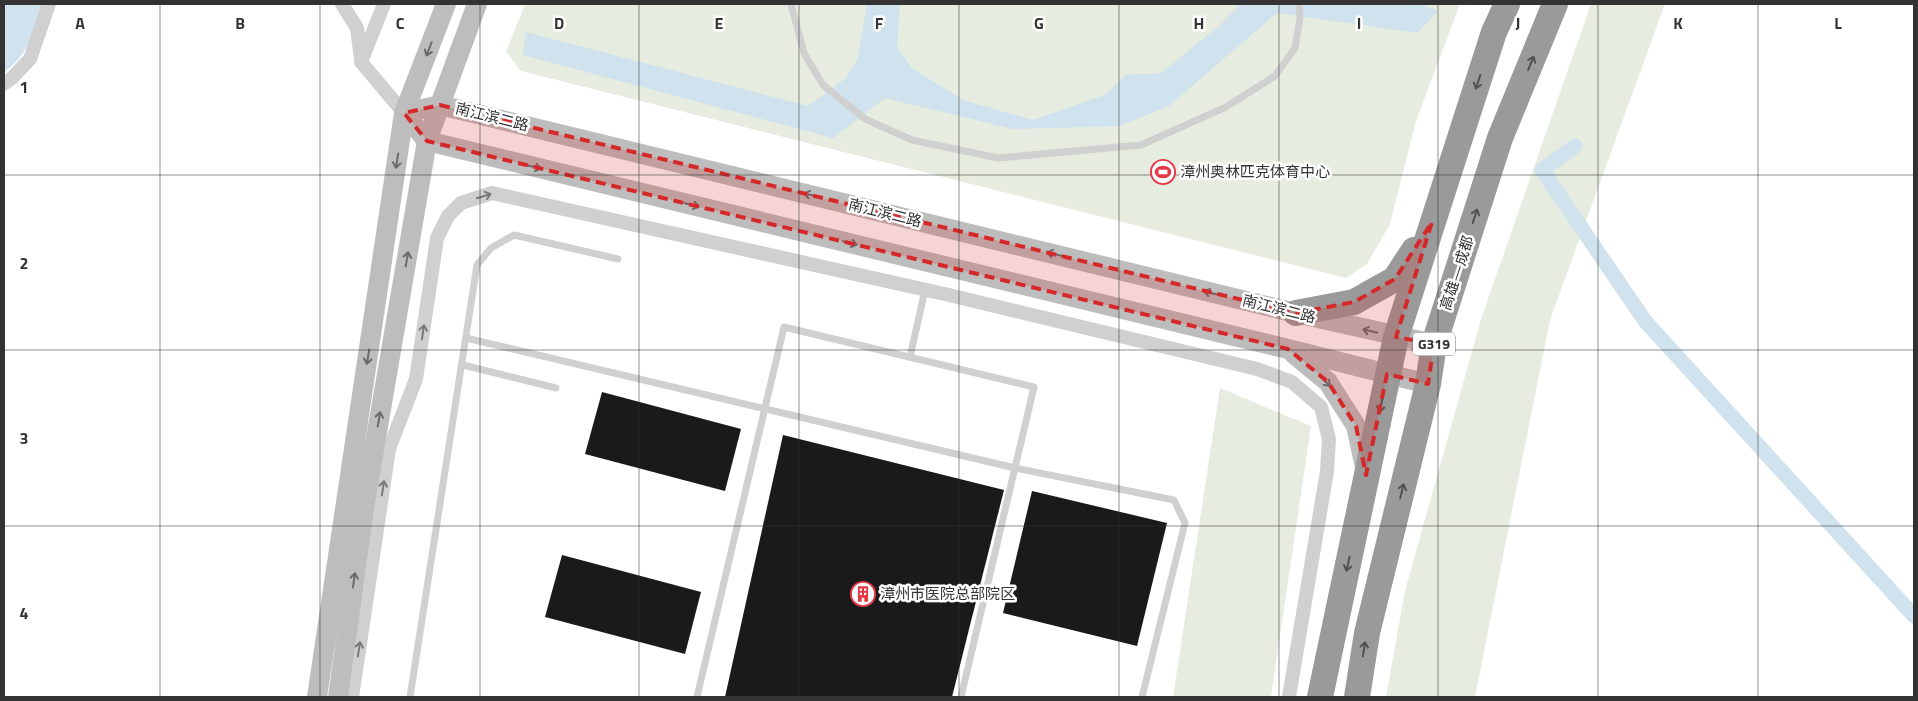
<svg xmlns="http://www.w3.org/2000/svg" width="1918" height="701" viewBox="0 0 1918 701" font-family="'Titillium Web','Noto Sans SC',sans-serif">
<rect width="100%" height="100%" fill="#fff"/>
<!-- green -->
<g fill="#e6ecdf">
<path d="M525,4H1460L1416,121L1390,224L1367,264L1346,278L521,71L506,52Z"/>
<path d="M1591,4H1665L1550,320L1475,697H1386L1405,591L1481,319Z"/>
<path d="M1220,388L1311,426L1271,697H1173Z"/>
</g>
<!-- water -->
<g fill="#cfe2ee">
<path d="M4,4H43C34,29 28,57 4,72Z"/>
<path d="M867,4H900L897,47L912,68L963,100L1033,120L1107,94L1125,75L1161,73L1219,26L1241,4H1418L1438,11L1417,33L1277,13L1169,106L1120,126L1013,129L885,98L833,138L523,55L526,32L808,106L846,78L858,58Z"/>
</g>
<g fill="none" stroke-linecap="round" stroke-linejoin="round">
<!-- canal -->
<path stroke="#cfe2ee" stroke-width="15" d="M1575,146L1542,170L1645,321L1914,616"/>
</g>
<!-- building -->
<g fill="#1a1a1a">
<path d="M602,392L741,429L725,491L585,454Z"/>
<path d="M783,435L1004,490L952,697H725Z"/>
<path d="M1032,491L1167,523L1137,646L1003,613Z"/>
<path d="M562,555L701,592L685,654L545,617Z"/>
</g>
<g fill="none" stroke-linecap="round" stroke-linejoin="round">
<!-- lane -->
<g stroke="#d0d0d0" stroke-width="7">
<path d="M791,4L804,53L823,85L865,119L912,140L998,158L1141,145L1226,107L1275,76L1295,48L1300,18L1299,4"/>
<path d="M466,338L1015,468L1174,500L1185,523L1142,697"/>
<path d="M910,357L925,290"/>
<path d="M463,365L556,388"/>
<path d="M410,697L477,265L491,248L514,235L618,259"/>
<path d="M697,697L784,327L1034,387L961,697"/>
</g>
<!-- street -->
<g stroke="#d0d0d0" stroke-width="14">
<path d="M342,4L357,28L361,59"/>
<path d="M384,4L361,62L404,113"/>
<path d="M4,84L12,78L30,59L49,4"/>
<path d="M352,697L389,449L416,379L437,238L448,216L461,203L492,193L949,295L1257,369L1292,382L1321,407L1329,439L1327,471L1289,697"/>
</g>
<!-- secondary -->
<g stroke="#bdbdbd" stroke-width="20">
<path d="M446,4L404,113L427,141L1288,349L1428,384"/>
<path d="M477,4L440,105L1296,313L1434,344"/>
<path d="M1294,354L1328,382L1356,426L1366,472"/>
<path d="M317,697L404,113L440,105L427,141L364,508L338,697"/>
</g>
<!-- highway -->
<g stroke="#9a9a9a" stroke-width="26">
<path d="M1296,313L1354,302L1395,279L1414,250"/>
<path d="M1320,697L1396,337L1494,32L1507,4"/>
<path d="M1357,697L1367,633L1428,384L1434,344L1500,138L1555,4"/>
</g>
</g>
<!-- one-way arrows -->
<defs><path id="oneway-shaft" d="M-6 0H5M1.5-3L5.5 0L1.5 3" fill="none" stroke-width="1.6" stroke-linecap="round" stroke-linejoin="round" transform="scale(1.25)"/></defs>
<g stroke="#6a6a6a">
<use href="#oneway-shaft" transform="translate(429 49) rotate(111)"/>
<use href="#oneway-shaft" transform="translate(397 161) rotate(99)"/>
<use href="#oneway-shaft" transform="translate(534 167) rotate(14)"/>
<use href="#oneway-shaft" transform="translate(811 195) rotate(-166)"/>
<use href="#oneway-shaft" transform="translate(692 205) rotate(14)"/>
<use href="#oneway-shaft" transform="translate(850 243) rotate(14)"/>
<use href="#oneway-shaft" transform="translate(1054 254) rotate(-166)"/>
<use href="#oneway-shaft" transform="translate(407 259) rotate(-80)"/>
<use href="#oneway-shaft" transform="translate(1211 293) rotate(-166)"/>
<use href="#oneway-shaft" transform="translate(1370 331) rotate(-167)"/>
<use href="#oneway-shaft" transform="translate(368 357) rotate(99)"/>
<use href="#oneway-shaft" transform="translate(1325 381) rotate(45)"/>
<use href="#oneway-shaft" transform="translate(379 419) rotate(-80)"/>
<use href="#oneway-shaft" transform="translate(354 580) rotate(-82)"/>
</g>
<g stroke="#525252">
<use href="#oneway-shaft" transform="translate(1531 63) rotate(-68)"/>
<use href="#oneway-shaft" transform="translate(1478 82) rotate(108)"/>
<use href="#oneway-shaft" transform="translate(1475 216) rotate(-72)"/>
<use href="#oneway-shaft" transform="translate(1381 405) rotate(102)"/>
<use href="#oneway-shaft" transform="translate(1402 491) rotate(-76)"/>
<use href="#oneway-shaft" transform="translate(1348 564) rotate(102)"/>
<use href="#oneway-shaft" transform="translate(1364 649) rotate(-81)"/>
</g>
<g stroke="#7a7a7a">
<use href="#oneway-shaft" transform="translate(484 196) rotate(-17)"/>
<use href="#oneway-shaft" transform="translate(423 332) rotate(-82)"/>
<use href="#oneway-shaft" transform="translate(383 488) rotate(-81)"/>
<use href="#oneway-shaft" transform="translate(359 649) rotate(-81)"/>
</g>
<!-- marked area -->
<path fill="#d62828" fill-opacity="0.2" stroke="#d62828" stroke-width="4" stroke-dasharray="10 6" stroke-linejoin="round" d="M440,105L1296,313L1354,302L1395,279L1432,222L1396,337L1434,344L1428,384L1387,374L1366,475L1356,426L1328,382L1288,349L427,141L404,113Z"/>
<!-- grid -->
<path fill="none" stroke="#333" stroke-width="1" stroke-opacity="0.55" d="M160,4V697M320,4V697M480,4V697M639,4V697M799,4V697M959,4V697M1119,4V697M1279,4V697M1438,4V697M1598,4V697M1758,4V697M4,175H1914M4,350H1914M4,526H1914"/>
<!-- icons -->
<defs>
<symbol id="stadium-ring" viewBox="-11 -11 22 22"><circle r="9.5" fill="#fff" stroke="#e63946" stroke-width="1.5"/><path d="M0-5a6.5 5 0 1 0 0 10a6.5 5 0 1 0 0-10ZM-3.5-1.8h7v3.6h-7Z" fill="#e63946"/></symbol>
<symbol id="building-ring" viewBox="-11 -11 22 22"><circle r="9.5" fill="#fff" stroke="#e63946" stroke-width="1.5"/><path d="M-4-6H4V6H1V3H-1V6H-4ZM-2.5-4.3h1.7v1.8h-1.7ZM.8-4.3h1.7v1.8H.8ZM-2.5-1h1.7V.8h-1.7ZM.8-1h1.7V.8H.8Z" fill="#e63946"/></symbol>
</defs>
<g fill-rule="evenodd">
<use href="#stadium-ring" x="1149" y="158" width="28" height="28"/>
<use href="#building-ring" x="849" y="580" width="28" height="28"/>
</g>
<g text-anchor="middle" stroke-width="5" stroke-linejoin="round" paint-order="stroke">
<!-- shield labels -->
<rect fill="#fff" stroke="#707070" stroke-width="1" x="1413" y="332.5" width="42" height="23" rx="4"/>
<g font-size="14" font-weight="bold" fill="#333">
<text x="1434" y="349">G319</text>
</g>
<!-- street labels -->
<g font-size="15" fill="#333" stroke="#fff">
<text transform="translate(492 117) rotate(14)" y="5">南江滨二路</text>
<text transform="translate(885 213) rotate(14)" y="5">南江滨二路</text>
<text transform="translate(1457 273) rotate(-72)" y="5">高雄—成都</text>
<text transform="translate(1279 309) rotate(14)" y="5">南江滨二路</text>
</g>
<!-- poi labels -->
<g font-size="15" fill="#333" stroke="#fff" text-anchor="start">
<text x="1180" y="177">漳州奥林匹克体育中心</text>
<text x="880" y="599">漳州市医院总部院区</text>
</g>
</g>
<g font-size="16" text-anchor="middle" font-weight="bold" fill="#333" stroke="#fff" stroke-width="5" stroke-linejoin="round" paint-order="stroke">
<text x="80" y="29">A</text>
<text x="240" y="29">B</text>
<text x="400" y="29">C</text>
<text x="559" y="29">D</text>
<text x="719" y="29">E</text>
<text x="879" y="29">F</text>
<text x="1039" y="29">G</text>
<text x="1199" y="29">H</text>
<text x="1359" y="29">I</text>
<text x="1518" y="29">J</text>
<text x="1678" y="29">K</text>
<text x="1838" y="29">L</text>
<text x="24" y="93">1</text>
<text x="24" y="269">2</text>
<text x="24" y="444">3</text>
<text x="24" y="619">4</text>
</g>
<!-- border -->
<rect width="1918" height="701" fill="none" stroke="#333333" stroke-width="10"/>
</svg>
